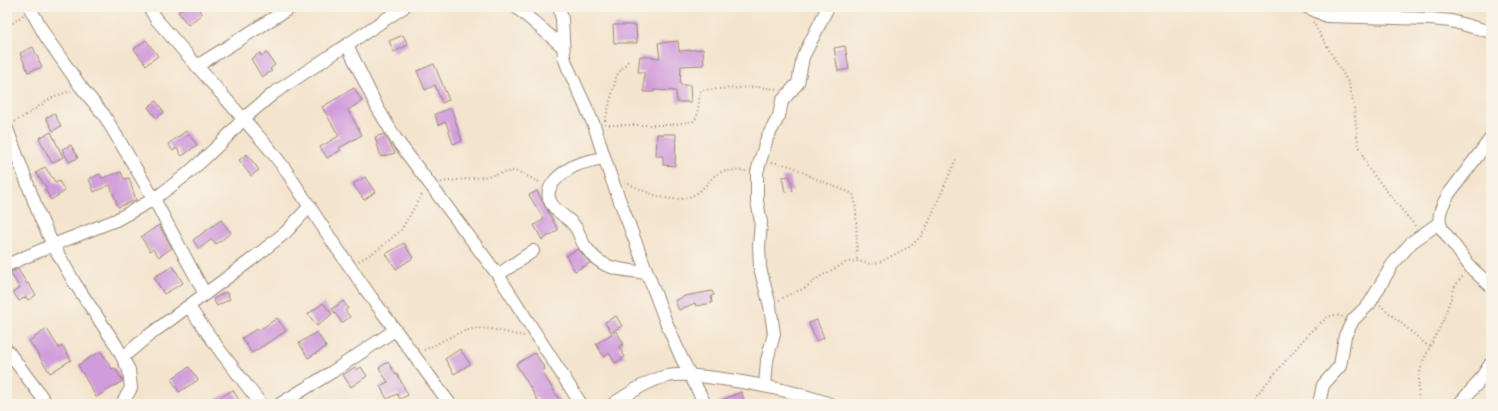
<svg xmlns="http://www.w3.org/2000/svg" width="1498" height="411" viewBox="0 0 1498 411" font-family="'IM FELL English',serif">
<rect width="100%" height="100%" fill="#f7f3e8"/>
<filter id="ink" filterUnits="userSpaceOnUse"><feTurbulence type="fractalNoise" baseFrequency=".025" numOctaves="2"/><feDisplacementMap in="SourceGraphic" scale="8" xChannelSelector="R" yChannelSelector="G"/><feConvolveMatrix kernelMatrix="1 2 1 2 8 2 1 2 1" color-interpolation-filters="sRGB"/></filter>
<filter id="wash" filterUnits="userSpaceOnUse"><feTurbulence type="fractalNoise" baseFrequency=".012" numOctaves="4" result="noise"/><feDisplacementMap in="SourceGraphic" scale="16" xChannelSelector="R" yChannelSelector="G"/><feGaussianBlur stdDeviation="0.9" result="paint"/><feColorMatrix in="noise" values="0 0 0 0 0 0 0 0 0 0 0 0 0 0 0 0 0 1.4 0 .05"/><feComposite in="paint" operator="in"/></filter>
<g filter="url(#wash)">
<rect width="100%" height="100%" fill="#f4e4cd"/>
<g id="blocks">
<!-- building -->
<g fill="#d19cdb">
<path d="M184,7H197L202,14L188,25L178,12Z"/>
<path d="M613,25H636L637,43H614Z"/>
<path d="M403,35L408,45L394,52L389,41Z"/>
<path d="M146,40L158,56L146,65L134,49Z"/>
<path d="M678,41L679,51L703,49L704,65L681,66L680,85H690L691,102H677L676,91L654,90V92H644V72H638L640,56L660,58L658,43Z"/>
<path d="M845,46L849,69L838,71L834,48Z"/>
<path d="M33,47L42,67L28,72L20,53Z"/>
<path d="M260,53L261,56L267,53L275,65L270,69L272,71L262,77L251,59Z"/>
<path d="M434,64L449,100L442,103L435,85L425,90L417,71Z"/>
<path d="M354,88L362,101L348,110L362,135L339,148L341,150L327,158L320,147L339,136L322,107Z"/>
<path d="M156,101L164,112L156,118L148,107Z"/>
<path d="M451,108L462,141L453,144L446,122L438,125L435,114Z"/>
<path d="M54,113L61,126L53,131L46,118Z"/>
<path d="M186,131L197,145L182,156L177,148L173,151L168,144Z"/>
<path d="M51,132L63,157L52,163L39,138Z"/>
<path d="M384,134L395,153L381,157L375,137Z"/>
<path d="M657,134H676L675,166L663,165V156H656Z"/>
<path d="M71,145L78,158L69,162L62,149Z"/>
<path d="M247,154L259,170L251,176L239,160Z"/>
<path d="M45,167L56,183L59,181L65,191L51,200L45,189L47,188L36,173Z"/>
<path d="M121,172L124,179L129,178L136,200L118,207L110,185L94,192L89,179L100,174L102,178Z"/>
<path d="M790,176L793,191L785,192L782,177Z"/>
<path d="M365,177L375,192L364,200L353,184Z"/>
<path d="M537,191L558,230L542,240L534,225L543,220V218L529,195Z"/>
<path d="M221,220L231,233L216,244L212,239L199,249L193,240Z"/>
<path d="M159,225L172,248L159,257L153,249L150,251L141,237Z"/>
<path d="M404,243L413,258L396,269L386,254Z"/>
<path d="M578,249L590,263L575,271L566,256Z"/>
<path d="M173,266L183,283L164,294L154,277Z"/>
<path d="M18,269L27,284L28,283L36,295L28,300L26,297L19,301L13,292L20,288L10,272Z"/>
<path d="M712,291L714,295L711,296L712,303L696,306L695,303L679,310L675,301L685,296Z"/>
<path d="M226,292L230,299L217,306L213,299Z"/>
<path d="M343,301L348,308L345,310L350,317L342,323L332,309Z"/>
<path d="M323,303L332,314L317,326L308,314Z"/>
<path d="M616,316L622,326L611,332L605,322Z"/>
<path d="M277,318L286,331L252,353L242,338L257,329L258,331Z"/>
<path d="M817,320L824,338L816,341L809,323Z"/>
<path d="M47,329L59,348L63,346L71,360L50,373L29,341Z"/>
<path d="M616,331L624,344L619,347L625,357L615,363L609,353L604,357L596,344Z"/>
<path d="M317,332L326,347L308,358L299,343Z"/>
<path d="M460,349L470,364L454,374L445,359Z"/>
<path d="M101,351L112,369L115,368L123,381L96,397L78,365Z"/>
<path d="M535,353L545,369L542,371L562,404H540L516,364Z"/>
<path d="M388,362L396,375L397,374L408,395L400,399L397,394L387,399L380,386L388,382L379,368Z"/>
<path d="M189,367L198,380L179,392L171,379Z"/>
<path d="M355,367L357,370L361,367L367,376L351,387L343,375Z"/>
<path d="M233,390L241,404H208Z"/>
<path d="M741,392L746,404H713Z"/>
</g>
</g>
</g>
<g filter="url(#ink)">
<use href="#blocks" fill-opacity="0" stroke="#988776" stroke-width="1"/>
<g fill="none" stroke-linecap="round" stroke-linejoin="round">
<defs>
<g id="minor">
<path d="M31,7V10L46,37L81,87L104,115L154,199L205,294"/>
<path d="M149,7L156,19L197,66L268,147L285,169L334,244L371,297L450,404"/>
<path d="M516,7L562,46"/>
<path d="M559,7L562,19L564,57L568,68L594,125L610,175L666,322L681,357L705,404"/>
<path d="M1307,7L1327,16L1431,19L1451,21L1491,32"/>
<path d="M347,45L377,107L396,139L498,275L581,404"/>
<path d="M197,66L291,7"/>
<path d="M7,129L40,217L53,245L74,282L116,345L129,370L131,388L122,404"/>
<path d="M1491,138L1448,195C1442,206 1436,216 1442,229L1472,269L1491,286"/>
<path d="M604,158C594,160 583,162 574,166C563,172 543,186 550,201C554,211 566,216 573,224C579,230 580,239 585,246C602,271 619,269 647,273"/>
<path d="M7,265L53,245L116,220L154,199L186,175L206,157L225,139L244,118L274,93L404,7"/>
<path d="M498,275L533,251"/>
<path d="M189,307L221,352L261,404"/>
<path d="M7,350L47,404"/>
<path d="M123,357L148,336L251,260L286,232L310,206"/>
<path d="M765,386L767,360L774,334L770,306L760,268L759,246L761,222L757,201V172L767,138L779,116L782,101L798,83L803,57L828,7"/>
<path d="M280,404L332,372L395,330"/>
<path d="M613,404C630,393 648,380 668,376C680,373 695,376 707,377C749,382 790,390 830,404"/>
<path d="M1319,404L1323,385L1340,366L1345,336L1353,320L1370,303L1392,265L1412,242L1439,223"/>
<path d="M1459,404L1477,384L1491,363"/>
</g>
</defs>
<!-- minor casing -->
<use href="#minor" stroke="#988776" stroke-width="14"/>
<!-- path -->
<g stroke="#988776" stroke-width="2" stroke-dasharray="1 3" stroke-linecap="butt">
<path d="M1313,22L1349,84L1354,107L1358,143L1368,168L1416,227"/>
<path d="M7,33L9,26L23,15"/>
<path d="M605,121L617,75L629,60"/>
<path d="M15,122L55,96L71,91"/>
<path d="M605,125H670L694,121L697,117L700,92L701,90L758,87L778,89"/>
<path d="M772,162L791,166L814,178L853,194L855,201L856,210L857,261"/>
<path d="M441,182L483,177L513,171L519,172L541,183"/>
<path d="M625,182C646,192 675,208 697,193C705,188 710,179 717,174C725,169 739,171 748,171"/>
<path d="M359,261L379,249L401,230L423,193"/>
<path d="M779,300L788,295L805,288L819,277L847,262L857,261L871,264L880,262L911,246L921,236L928,224L957,157"/>
<path d="M1380,305L1429,347"/>
<path d="M424,350C440,343 456,332 473,329C489,326 508,334 525,336"/>
<path d="M1249,404L1310,332L1329,316L1336,315L1344,317"/>
<path d="M1418,404L1419,377L1422,363L1443,321L1455,286L1463,276"/>
</g>
<!-- minor -->
<use href="#minor" stroke="#fff" stroke-width="12"/>
</g>
</g>
<!-- margin -->
<rect width="1498" height="411" fill="none" stroke="#f7f3e8" stroke-width="24"/>
</svg>
